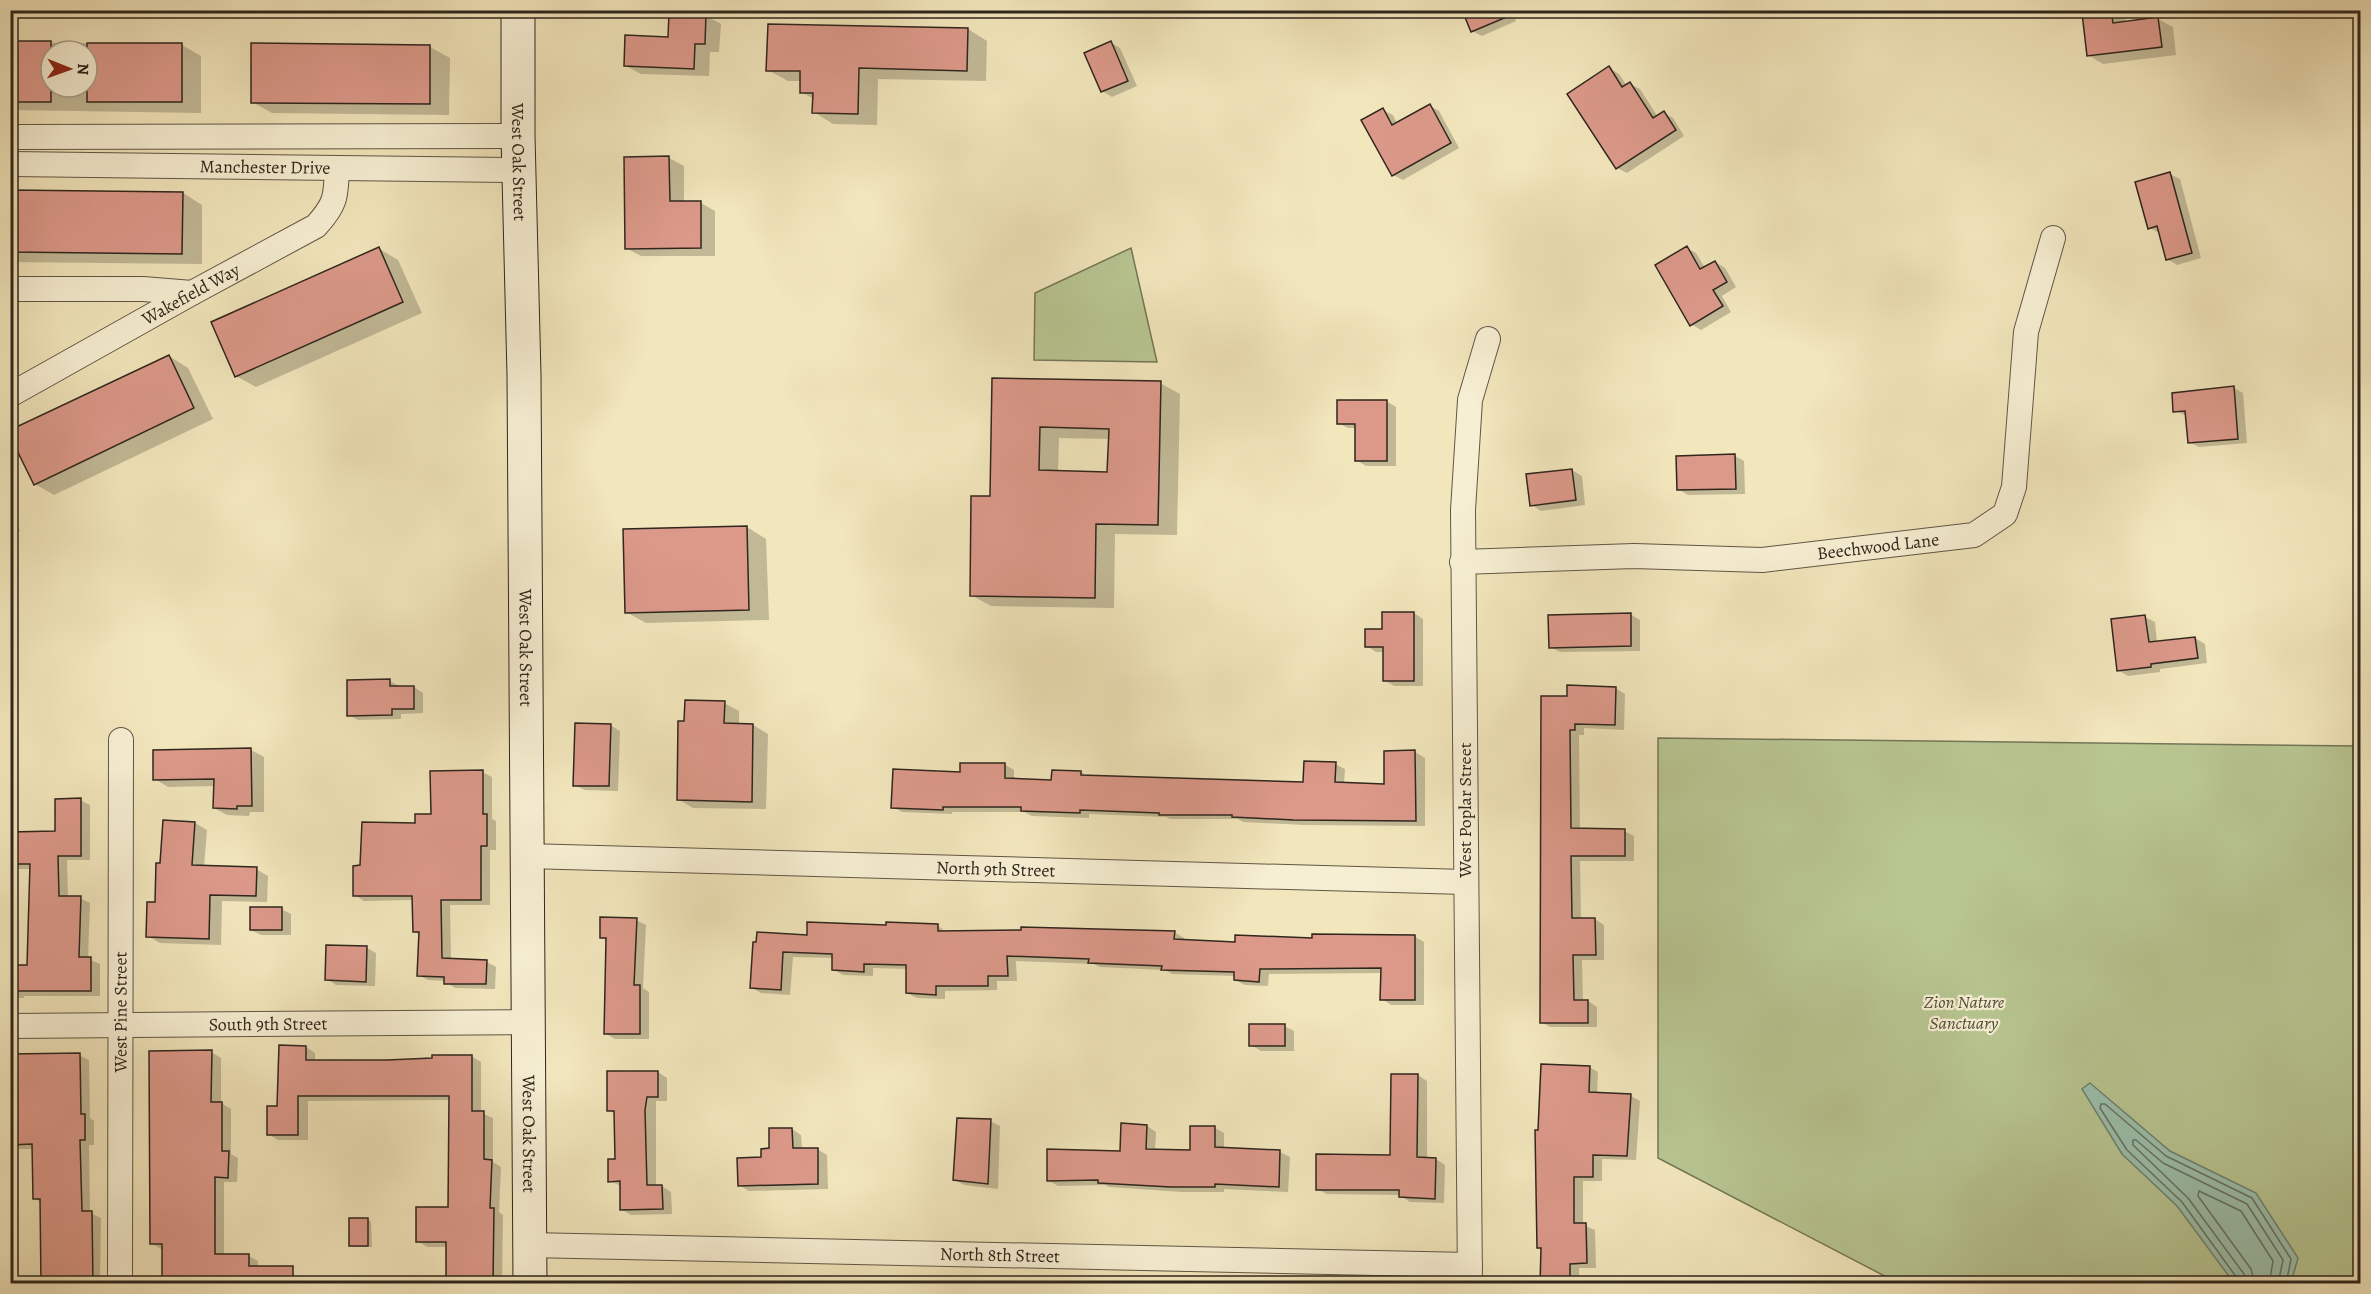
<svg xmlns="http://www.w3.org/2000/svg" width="2371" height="1294" viewBox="0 0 2371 1294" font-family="Alegreya,serif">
<rect width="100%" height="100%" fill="#f2e6bc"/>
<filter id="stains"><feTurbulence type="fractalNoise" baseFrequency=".00333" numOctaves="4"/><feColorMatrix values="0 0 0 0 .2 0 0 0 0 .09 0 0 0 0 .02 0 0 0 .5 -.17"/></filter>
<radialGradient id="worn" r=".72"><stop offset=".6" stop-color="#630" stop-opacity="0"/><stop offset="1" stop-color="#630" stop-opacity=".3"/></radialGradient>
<!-- green -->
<g fill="#b8c692" stroke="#747658" stroke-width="1.5">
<path d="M1131,248L1157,362L1034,360L1035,293Z"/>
<path d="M1658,738L2360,746V1283H1898L1658,1158Z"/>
</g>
<!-- water -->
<path fill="#9cc0ac" stroke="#708273" stroke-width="1.5" d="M2090,1083L2170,1151L2256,1193L2298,1258L2291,1283H2234L2177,1206L2122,1154L2082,1089Z"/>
<!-- shadow -->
<g fill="#0003" fill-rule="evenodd">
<path d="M1512,10L1516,21L1482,36L1472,31Z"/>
<path d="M2111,11L2126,20V23L2158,19L2173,27L2176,55L2103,64L2088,55Z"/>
<path d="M706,16L721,24L719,52H710L709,76L641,74L626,66Z"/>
<path d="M968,29L987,41L986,81L878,79L877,125L833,124L814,112V99L801,92V81H788L768,70Z"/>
<path d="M10,42L182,45L201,56V113L10,110ZM51,51H87V87H51Z"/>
<path d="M1110,42L1120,48L1137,86L1112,97L1102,91Z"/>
<path d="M430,47L450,58L449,115L272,113L252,102Z"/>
<path d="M1609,68L1619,74L1627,86L1630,84L1640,89L1658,117L1664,113L1673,118L1684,136L1627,173L1617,168Z"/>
<path d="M1430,106L1439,111L1459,148L1403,180L1393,175L1383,110L1393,115L1397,124Z"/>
<path d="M626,158H669L684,166V203H701L715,211V256H641L626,248Z"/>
<path d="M2170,174L2180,179L2201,258L2177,265L2167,259L2160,233L2149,228Z"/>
<path d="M10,192L183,193L202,205V264L10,262Z"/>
<path d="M378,248L398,260L422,313L256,387L236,376Z"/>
<path d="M1687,248L1696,253L1705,268L1715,262L1725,268L1736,287L1722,296L1731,312L1701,330L1691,324Z"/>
<path d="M169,356L188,368L213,419L54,495L35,484Z"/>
<path d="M993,380L1160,383L1180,394L1177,535L1115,534L1114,608L991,606L971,595L991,498ZM1059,438L1110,439L1109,474L1058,472Z"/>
<path d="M2234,388L2243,393L2247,443L2199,447L2189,442L2187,416L2175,411Z"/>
<path d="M1386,401L1396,407V466H1366L1356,460V428H1348L1338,423Z"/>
<path d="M1735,456L1744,461L1745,494L1688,495L1678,489Z"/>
<path d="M1572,470L1582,476L1585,505L1541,511L1532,505Z"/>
<path d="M10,509L20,531L10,535Z"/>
<path d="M747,527L766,539L769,620L646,623L626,612Z"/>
<path d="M1414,613L1423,619V686H1394L1384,680V652H1376L1367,646L1384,630Z"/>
<path d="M1630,614L1640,620V651L1560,652L1550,647Z"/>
<path d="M2145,617L2155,622L2157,643L2195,638L2205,644L2207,663L2160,669V672L2128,676L2118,670Z"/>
<path d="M390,681L399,686L414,687L423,693V713L401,714V719L358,720L348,715Z"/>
<path d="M1615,688L1625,694L1624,730L1584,728V735H1579L1580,830L1624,831L1634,836V861H1580L1581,920L1595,919L1604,925V960H1582L1583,1001H1588L1597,1007V1027H1550L1541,1022L1568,698Z"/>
<path d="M724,703L739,711V725H753L768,734L766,809L693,808L678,799L686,723Z"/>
<path d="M610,725L620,731L618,791L585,790L575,785Z"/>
<path d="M251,750L264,757V812H250L249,816L227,815L214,808L215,786L168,787L155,779Z"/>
<path d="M1386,752H1415L1425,758V826L1304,825L1243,822L1238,819H1170L1166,817L1089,814V818L1032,816L1024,812H952V814L902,812L893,807L961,773L1004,764L1014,770V780L1053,781V771L1081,772L1088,776L1305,783L1335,764L1345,769L1344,784L1386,786Z"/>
<path d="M482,772L492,777V819L496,821V850H490V905H450L451,960L487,962L496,967L495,989L455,988L445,981L428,980L418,975L420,935L414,931V900L364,901L355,895L362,867L416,825L432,816Z"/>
<path d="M80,800L90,805V860H67L68,897L80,898L90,903L88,959L100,964V996H24V998H10V966H28L31,869H10V833H57Z"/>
<path d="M195,823L207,830L204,867L256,869L268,876L267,902L222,901L221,945L160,943L148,936L156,904L161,865Z"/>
<path d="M281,909L291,914V935H261L251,930Z"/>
<path d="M636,920L646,925L643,988L649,992V1039H615L605,1033L607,941L601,937Z"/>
<path d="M937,925L947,933L1174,932L1184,938V941L1236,943L1414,936L1424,942V1005H1391L1382,999V973L1269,974L1268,986L1245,985L1235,980V976L1172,974L1165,970L1100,967L1094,964L1016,961L1017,981H997V990L945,991V999L917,998L907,993L908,969L873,968V976L843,975L833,969L834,958L793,957L790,995L761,993L751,987L754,943L888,926Z"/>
<path d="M367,948L376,953L375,986L336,985L327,979Z"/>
<path d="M1284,1026L1294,1031V1051H1261L1251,1045Z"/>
<path d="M306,1047L315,1053V1061H387L471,1056L481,1062V1113L493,1118V1162L501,1167L499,1212L503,1215L502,1284H448V1247H427L418,1241L449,1209L451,1100L308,1101V1140H278L268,1134Z"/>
<path d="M211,1052L221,1058V1103L231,1109V1154L238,1158L237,1182H224V1256H249L258,1261V1268L267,1284L161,1249L151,1243Z"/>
<path d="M10,1055H79L89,1060L90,1118L94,1121V1145H89L90,1213L101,1218L100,1284H42L41,1202L34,1198V1149H10Z"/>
<path d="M1589,1067L1598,1072L1597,1094L1631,1096L1640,1101L1636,1160L1602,1159V1181H1583V1225L1595,1230L1596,1268H1579V1284H1542V1250L1538,1248L1540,1132Z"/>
<path d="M658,1072L667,1078V1101H656V1186H662L671,1192L672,1214L631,1215L621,1209V1186L610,1181L617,1161L615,1114L609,1110Z"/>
<path d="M1418,1075L1427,1081V1159H1436L1445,1165L1444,1203L1410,1202L1400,1195L1327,1194L1317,1189L1392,1156Z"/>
<path d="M990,1121L1000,1126L998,1189L964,1185L955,1180Z"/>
<path d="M1147,1126L1156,1132L1155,1151L1191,1152L1215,1128L1224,1133V1149L1280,1152L1290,1157L1288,1192L1224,1189V1192H1182L1109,1187L1105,1185L1058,1186L1048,1180L1121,1152Z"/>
<path d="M792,1129L801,1135L802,1149H817L827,1155L828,1189L749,1191L739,1185Z"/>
<path d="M367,1219L371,1222L372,1247H355L351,1245Z"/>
</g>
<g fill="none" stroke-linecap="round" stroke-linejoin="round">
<!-- shore -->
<g stroke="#667364" stroke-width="1.5">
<path d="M2239,1284L2237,1278L2182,1202L2127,1150L2100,1108L2101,1104H2105L2166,1156L2252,1198L2291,1259L2286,1284"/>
<path d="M2246,1284L2244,1274L2188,1198L2133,1145V1140H2136L2163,1163L2247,1204L2283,1260L2278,1284"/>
<path d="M2255,1284L2251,1269L2198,1196L2199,1191L2241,1211L2273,1261L2269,1284"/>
</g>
</g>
<!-- building -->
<g fill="#dc998a" stroke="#2f261d" stroke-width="1.5" fill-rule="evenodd">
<path d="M1462,10H1521V11L1471,32Z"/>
<path d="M2111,10L2113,23L2158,17L2162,47L2087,56L2082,13Z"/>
<path d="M669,13L706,14L705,44H695L694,69L624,66L625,35L668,37Z"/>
<path d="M768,24L968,28L967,71L859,68L858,114L812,113L813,93H800V71H766Z"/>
<rect x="10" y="41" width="41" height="61"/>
<path d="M1111,41L1128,81L1101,92L1084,53Z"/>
<rect x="87" y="43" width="95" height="59"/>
<path d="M251,43L430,45V104L251,103Z"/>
<path d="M1609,66L1622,87L1630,82L1653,118L1664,111L1676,130L1616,169L1567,94Z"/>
<path d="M1430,104L1451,143L1392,176L1361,120L1383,108L1392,125Z"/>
<path d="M669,156L670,201H701V248L625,249L624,157Z"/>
<path d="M2170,172L2192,253L2166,260L2157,226L2148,229L2135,182Z"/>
<path d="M10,190L183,192L182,254L10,252Z"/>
<path d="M1687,246L1700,269L1715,261L1727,282L1713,290L1723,306L1690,326L1655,265Z"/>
<path d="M379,247L403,302L235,377L211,322Z"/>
<path d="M169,355L194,408L34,485L10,436V430Z"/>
<path d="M992,378L1161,381L1158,525L1096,524L1095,598L970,596L971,496H990ZM1040,427L1109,429L1107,472L1039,470Z"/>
<path d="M2234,386L2238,439L2188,443L2185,411L2173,412L2172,393Z"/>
<path d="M1337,400H1387V461H1355V424H1337Z"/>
<path d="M1735,454L1736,489L1677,490L1676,456Z"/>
<path d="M1572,469L1576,500L1530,506L1526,474Z"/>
<path d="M747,526L749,610L625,613L623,529Z"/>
<path d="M1382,612H1414V681H1383V647H1365V629H1382Z"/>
<path d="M1631,613V646L1549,648L1548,615Z"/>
<path d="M2145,615L2149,642L2195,637L2198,658L2151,664V667L2117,671L2111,619Z"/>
<path d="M390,679V686H414V709H392V715L347,716V680Z"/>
<path d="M1567,685L1616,687L1615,725L1575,724V730H1570L1571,828L1625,829V856H1571L1572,918H1595L1596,955H1573L1574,1000H1588V1023H1540L1541,696H1567Z"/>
<path d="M685,700L725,701L724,723L753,724L752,802L677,800L678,721H684Z"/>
<path d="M575,723L611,724L609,786H573Z"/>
<path d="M251,748L252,806H237V809L213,808L214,779L153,780V750Z"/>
<path d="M1415,750L1416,821L1293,820L1232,817V815H1159V813L1080,810V813L1021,811V807H943V810L891,808L893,769L960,772V763H1005V778L1051,780L1052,770L1081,771V775L1303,782L1304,761L1336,762L1335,782L1384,784V751Z"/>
<path d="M483,770V814H487V846H481V900H441L442,958L487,960L486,984H444V977L417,976L419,932H413L412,896H353V866L360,865L362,822L415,823V814H431L430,771Z"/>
<path d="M81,798V856H58L59,896H81L79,957H91V991H10V965H27L30,864H10V832L55,831V799Z"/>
<path d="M163,820L195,822L192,865L257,867L256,896L210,895L209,939L146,937L147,902H155L156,863H160Z"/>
<rect x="250" y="907" width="32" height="23"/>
<path d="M600,917L637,918L634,985H640V1034H604L606,938H600Z"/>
<path d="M807,922L886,925V922L938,924V931L1021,930V927L1175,931L1174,939L1235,942V935L1312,938V934L1415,935V1000H1380L1381,968L1260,969L1259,982L1234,980V972L1161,970L1162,966L1088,963L1089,959L1007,956L1008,976H988V986H936V995L906,993V965L864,964V972L832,970V954L783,952L781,990L750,988L753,942H756L757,932L807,935Z"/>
<path d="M326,945L367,946L366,982L325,980Z"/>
<rect x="1249" y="1024" width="36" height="22"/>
<path d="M279,1045L306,1046V1060H387L432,1058V1055H472V1111H484V1159L492,1160L490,1208H494L493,1284H446V1242H416V1207H448L449,1096H298V1135H267V1106H277Z"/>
<path d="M212,1050L211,1102H222V1151H229L228,1178L215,1177V1254H249V1266H293V1284H162V1244H150L149,1051Z"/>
<path d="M80,1053L81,1114H85V1140H80L82,1211H92L93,1284H41L40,1199H33L32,1144L10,1145V1054Z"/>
<path d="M1541,1064L1590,1066L1589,1092L1631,1094L1627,1156L1593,1155V1177H1574V1223H1586L1587,1263L1570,1264V1284H1540L1541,1248H1537L1535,1130H1538Z"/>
<path d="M607,1071H658V1097H647L645,1110L647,1185H662L663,1209L620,1210V1181L608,1182V1159H615L614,1111H607Z"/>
<path d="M1391,1074H1418L1417,1157L1436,1158L1435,1199L1399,1197V1190H1316V1154L1390,1155Z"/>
<path d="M957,1118L991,1119L988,1184L953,1180Z"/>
<path d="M1121,1123L1147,1125L1146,1149L1190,1150V1126H1215V1147L1280,1150L1279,1187L1215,1184V1187H1171L1098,1183V1180L1047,1181V1149L1120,1151Z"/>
<path d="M769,1128H792L793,1148H818V1184L738,1186L737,1158L761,1157V1149L769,1148Z"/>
<rect x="349" y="1218" width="19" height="28"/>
</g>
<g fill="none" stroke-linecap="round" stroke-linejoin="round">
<defs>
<g id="street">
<path d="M10,137L518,136"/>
<path id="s1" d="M10,164L519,170"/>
<path d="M10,289H143L192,293"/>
<path id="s2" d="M10,395L192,293L316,226C336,204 336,197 337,168"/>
<path id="s3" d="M1462,562L1634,556L1762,560L1974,535L2005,514L2014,487L2026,332L2053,238"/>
<path id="s4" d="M526,856L1465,882"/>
<path id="s5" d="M10,1026L527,1022"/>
<path id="s6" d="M529,1245L1470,1265"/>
<path id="s7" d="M120,1284L121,740"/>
<path d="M1470,1284L1463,510L1470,400L1488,339"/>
</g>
<g id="secondary">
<path id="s8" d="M518,10V136L524,375L530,1284"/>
</g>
</defs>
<!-- street casing -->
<use href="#street" stroke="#605645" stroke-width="26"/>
<!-- secondary casing -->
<use href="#secondary" stroke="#2f261d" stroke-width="35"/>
<!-- street -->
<use href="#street" stroke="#f7efd3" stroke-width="24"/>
<!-- secondary -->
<use href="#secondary" stroke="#f7efd3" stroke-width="33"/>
</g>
<g text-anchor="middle" stroke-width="4.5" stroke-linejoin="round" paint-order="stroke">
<!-- street labels -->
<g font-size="18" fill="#2f261d" stroke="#f7efd3">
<text dy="6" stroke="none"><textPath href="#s8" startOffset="152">West Oak Street</textPath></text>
<text dy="6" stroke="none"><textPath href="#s1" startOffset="255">Manchester Drive</textPath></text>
<text dy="6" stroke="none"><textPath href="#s2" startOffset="207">Wakefield Way</textPath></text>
<text dy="6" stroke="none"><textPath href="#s3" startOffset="417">Beechwood Lane</textPath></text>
<text dy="6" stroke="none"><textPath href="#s8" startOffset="638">West Oak Street</textPath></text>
<text transform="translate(1465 810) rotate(-90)" y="6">West Poplar Street</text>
<text dy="6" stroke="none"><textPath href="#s4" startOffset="470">North 9th Street</textPath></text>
<text dy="6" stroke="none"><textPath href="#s7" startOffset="272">West Pine Street</textPath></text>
<text dy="6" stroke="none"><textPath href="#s5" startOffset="258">South 9th Street</textPath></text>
<text dy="6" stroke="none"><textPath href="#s8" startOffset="1124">West Oak Street</textPath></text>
<text dy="6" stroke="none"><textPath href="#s6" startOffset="471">North 8th Street</textPath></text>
</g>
<!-- park labels -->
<g font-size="18" font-style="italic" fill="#514e3a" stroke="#f7efd3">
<text x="1964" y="1008">Zion Nature<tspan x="1964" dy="21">Sanctuary</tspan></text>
</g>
</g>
<!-- margin -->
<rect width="2371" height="1294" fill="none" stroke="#f2e6bc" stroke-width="36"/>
<rect x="12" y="12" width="2347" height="1270" fill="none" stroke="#2f261d" stroke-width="3"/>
<rect x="18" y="18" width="2335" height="1258" fill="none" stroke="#2f261d" stroke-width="1.5"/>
<!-- north arrow -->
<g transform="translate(69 69) rotate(91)"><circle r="28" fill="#f7efd3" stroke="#a79f8a" stroke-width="1.5"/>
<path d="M0-4.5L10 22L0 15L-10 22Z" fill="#8f2418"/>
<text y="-9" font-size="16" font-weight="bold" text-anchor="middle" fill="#2f261d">N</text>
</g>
<rect width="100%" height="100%" filter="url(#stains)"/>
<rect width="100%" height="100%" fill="url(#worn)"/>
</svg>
